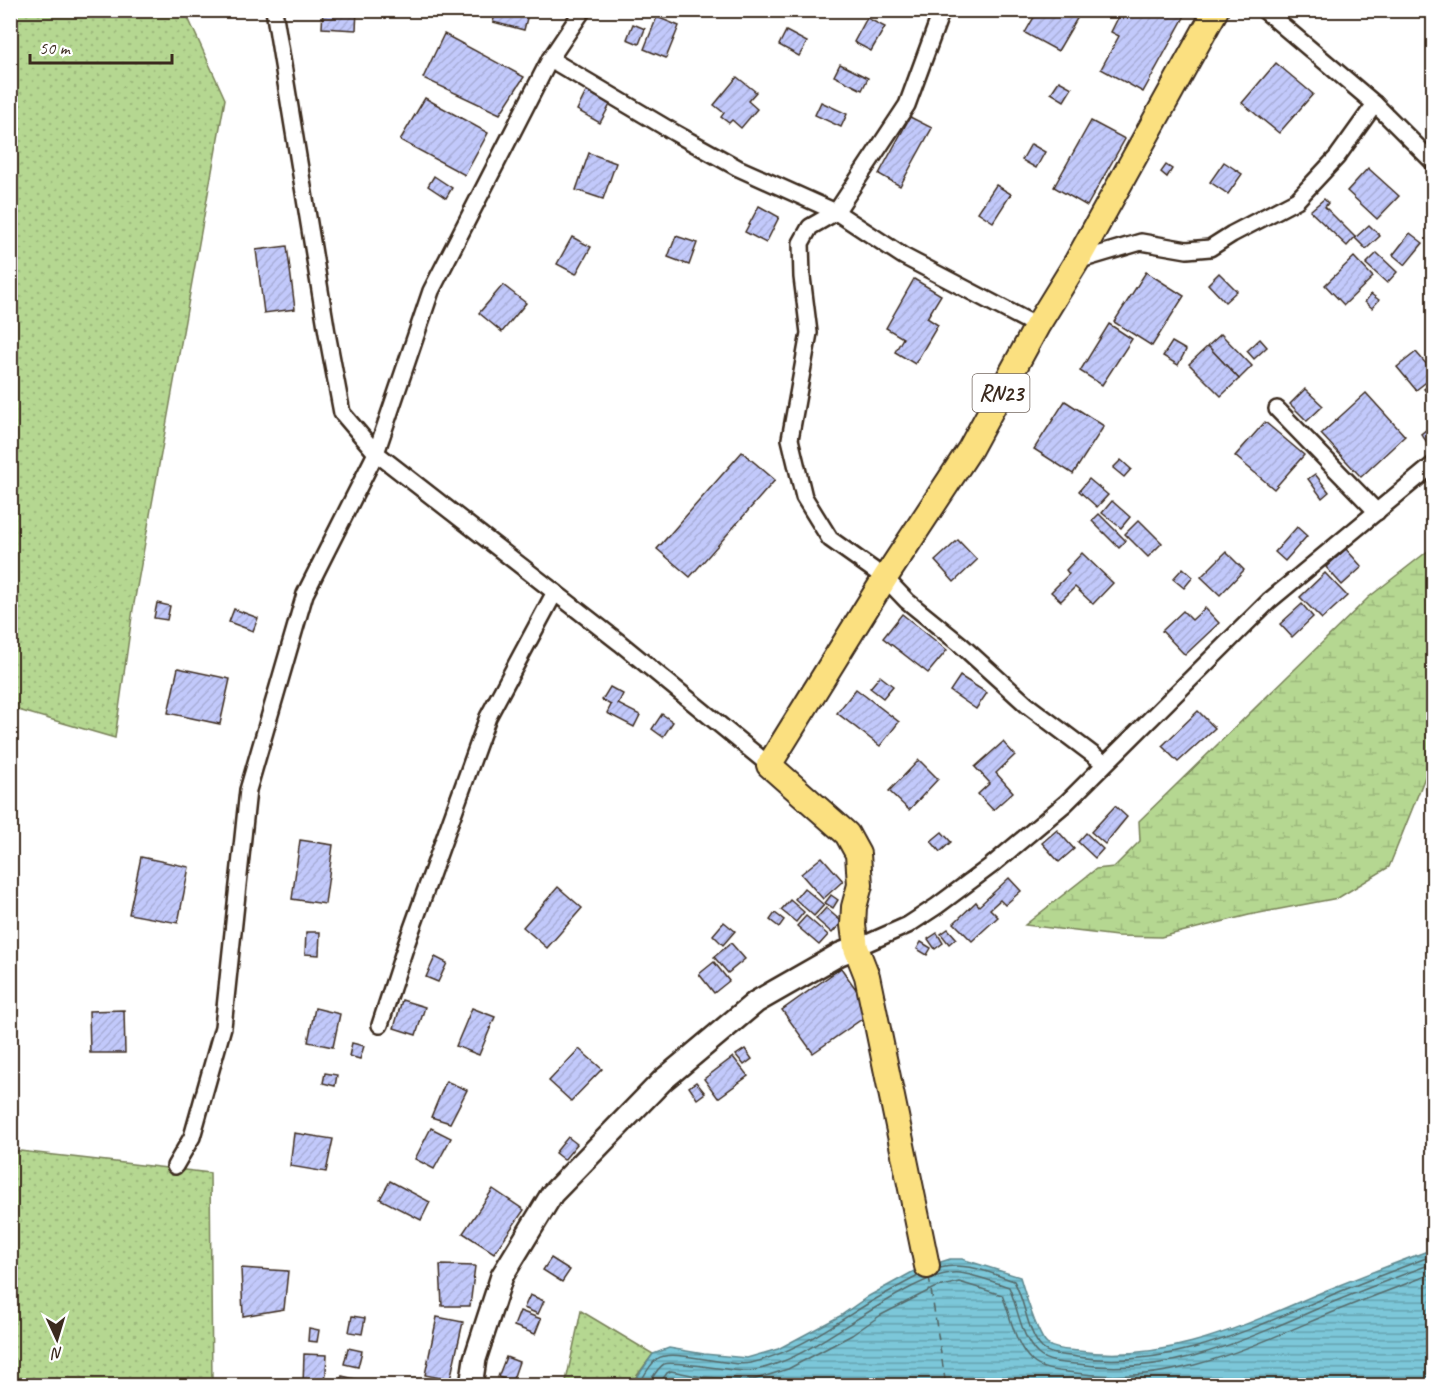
<svg xmlns="http://www.w3.org/2000/svg" width="1444" height="1396" viewBox="0 0 1444 1396" font-family="Caveat,sans-serif">
<defs>
<pattern id="grass-dots" width="8" height="8" patternUnits="userSpaceOnUse" patternTransform="scale(1.5)"><rect width="8" height="8" fill="#b5d791"/><path d="M2 2h.1M6 6h.1" fill="none" stroke="#9db97d" stroke-width="1.8" stroke-linecap="round"/></pattern>
<pattern id="wetland-marsh" width="20" height="14" patternUnits="userSpaceOnUse" patternTransform="scale(1.5)"><rect width="20" height="14" fill="#b5d791"/><path d="M1 5h8M5 5V1M11 12h8M15 12V8" fill="none" stroke="#9db97d"/></pattern>
<pattern id="water-rules" width="6" height="5" patternUnits="userSpaceOnUse" patternTransform="scale(1.5)"><rect width="6" height="5" fill="#7bc7d9"/><path d="M0 2.5h6" fill="none" stroke="#66a2af"/></pattern>
<pattern id="building-hatch" width="6" height="6" patternUnits="userSpaceOnUse" patternTransform="scale(1.5)"><rect width="6" height="6" fill="#c2c9fb"/><path d="M-1 1l2-2M0 6l6-6M5 7l2-2" fill="none" stroke="#a8add7"/></pattern>
</defs>
<rect width="100%" height="100%" fill="#fff"/>
<filter id="ink" filterUnits="userSpaceOnUse"><feTurbulence type="fractalNoise" baseFrequency=".0167" numOctaves="2"/><feDisplacementMap in="SourceGraphic" scale="12" xChannelSelector="R" yChannelSelector="G"/><feConvolveMatrix kernelMatrix="1 2 1 2 8 2 1 2 1" color-interpolation-filters="sRGB"/></filter>
<g filter="url(#ink)">
<!-- grass -->
<g fill="url(#grass-dots)" stroke="#788058" stroke-width="1.5">
<path d="M10,11H185L225,99L133,609L115,738L11,708Z"/>
<path d="M11,1150L210,1173L212,1385L11,1386Z"/>
<path d="M581,1311L653,1354L630,1385L565,1386Z"/>
</g>
<!-- wetland -->
<path fill="url(#wetland-marsh)" stroke="#788058" stroke-width="1.5" d="M1433,547V757L1389,867L1338,898L1249,915L1161,937L1117,936L1025,925L1096,869L1114,867L1140,841L1139,821L1369,597Z"/>
<!-- water -->
<path fill="url(#water-rules)" stroke="#61888e" stroke-width="1.5" d="M1433,1249V1385L631,1386L653,1354L669,1348L704,1354L747,1358L778,1349L840,1316L869,1296L916,1270L950,1259H962L1020,1277C1024,1291 1038,1337 1047,1344C1055,1350 1069,1350 1078,1351C1169,1364 1246,1324 1327,1290C1362,1276 1398,1262 1433,1249Z"/>
<g fill="none" stroke-linecap="round" stroke-linejoin="round">
<!-- shore -->
<g stroke="#556969" stroke-width="1.5">
<path d="M940,1268C965,1261 990,1273 1014,1281C1025,1300 1027,1333 1042,1348C1051,1356 1066,1355 1077,1357C1167,1370 1246,1331 1327,1297C1362,1282 1398,1269 1434,1255"/>
<path d="M638,1386C643,1378 649,1365 657,1359C672,1347 728,1368 751,1363C797,1352 834,1324 874,1300C888,1292 903,1284 918,1276"/>
<path d="M647,1386C652,1379 657,1368 664,1364C672,1360 730,1371 746,1371C757,1371 771,1366 781,1362C825,1347 920,1267 960,1273C976,1275 993,1282 1009,1287C1018,1308 1021,1338 1038,1354C1048,1363 1064,1363 1077,1364C1170,1378 1248,1338 1331,1303C1365,1289 1399,1276 1434,1263"/>
<path d="M658,1386L667,1373L671,1371L702,1377L753,1380L788,1369L852,1335L881,1315L934,1288L959,1282L1002,1295C1011,1316 1014,1344 1032,1361C1043,1371 1060,1371 1075,1373C1172,1387 1249,1347 1336,1311C1368,1298 1401,1286 1434,1273"/>
</g>
<!-- ferry -->
<path stroke="#51615f" stroke-width="1.5" stroke-dasharray="8 6" stroke-linecap="butt" d="M929,1277L946,1386"/>
</g>
<!-- building -->
<g fill="url(#building-hatch)" stroke="#3b2a1e" stroke-width="1.5">
<path d="M323,10H357L356,30L322,28Z"/>
<path d="M496,10H529L524,30L493,22Z"/>
<path d="M817,10H831L827,16Z"/>
<path d="M1038,10H1082L1058,51L1025,33Z"/>
<path d="M1122,10H1188L1143,92L1101,69L1119,36L1111,32Z"/>
<path d="M657,17L679,26L666,58L644,49Z"/>
<path d="M867,18L885,27L871,51L854,42Z"/>
<path d="M633,24L645,29L639,44L627,39Z"/>
<path d="M786,31L807,42L799,56L779,45Z"/>
<path d="M444,34L524,77L500,114L423,78Z"/>
<path d="M1276,63L1313,94L1279,133L1242,103Z"/>
<path d="M840,64L868,78L862,90L834,76Z"/>
<path d="M737,77L756,92L748,101L757,109L741,128L732,120L729,123L721,117L724,113L714,105Z"/>
<path d="M1059,81L1072,88L1064,101L1051,93Z"/>
<path d="M588,88L612,101L600,123L577,110Z"/>
<path d="M425,98L488,133L465,175L400,140Z"/>
<path d="M821,102L847,114L841,127L815,115Z"/>
<path d="M910,117L932,128L900,186L879,174Z"/>
<path d="M1091,121L1125,139L1087,206L1054,187Z"/>
<path d="M1031,144L1045,152L1036,168L1022,160Z"/>
<path d="M589,153L616,163L603,199L576,190Z"/>
<path d="M1224,162L1242,174L1228,194L1210,182Z"/>
<path d="M1166,165L1172,169L1167,177L1161,172Z"/>
<path d="M1368,168L1399,196L1377,219L1347,191Z"/>
<path d="M434,176L452,188L446,198L428,186Z"/>
<path d="M996,185L1011,194L993,222L978,212Z"/>
<path d="M1324,199L1328,203L1325,207L1355,237L1347,246L1310,211Z"/>
<path d="M759,206L779,217L766,243L745,232Z"/>
<path d="M1369,225L1380,236L1366,249L1355,238Z"/>
<path d="M1410,233L1423,243L1405,265L1393,255Z"/>
<path d="M676,236L697,243L689,265L668,257Z"/>
<path d="M572,237L591,247L576,274L557,264Z"/>
<path d="M287,246L295,309L264,313L256,250Z"/>
<path d="M1377,253L1397,272L1387,283L1366,264Z"/>
<path d="M1354,257L1373,277L1344,305L1325,285Z"/>
<path d="M1146,272L1184,296L1152,346L1114,322Z"/>
<path d="M1219,273L1237,291L1225,302L1208,284Z"/>
<path d="M914,279L941,295L927,318L938,325L915,364L895,352L903,338L886,328Z"/>
<path d="M503,285L526,303L502,332L479,313Z"/>
<path d="M1371,294L1379,300L1372,308L1365,302Z"/>
<path d="M1109,324L1132,339L1102,385L1080,371Z"/>
<path d="M1221,334L1252,366L1239,379L1208,346Z"/>
<path d="M1260,339L1267,347L1254,359L1247,351Z"/>
<path d="M1172,342L1186,350L1178,365L1163,356Z"/>
<path d="M1208,346L1239,379L1221,396L1189,364Z"/>
<path d="M1416,352L1434,373V376L1416,390L1397,367Z"/>
<path d="M1434,381V393L1429,396L1424,389Z"/>
<path d="M1305,389L1323,406L1307,421L1290,404Z"/>
<path d="M1366,393L1405,436L1361,477L1321,434Z"/>
<path d="M1065,401L1104,426L1073,474L1034,449Z"/>
<path d="M1265,422L1304,455L1274,489L1235,456Z"/>
<path d="M1432,425L1434,427V452L1421,434Z"/>
<path d="M742,452L775,480L690,577L657,549Z"/>
<path d="M1121,460L1131,469L1124,477L1113,468Z"/>
<path d="M1315,474L1329,492L1322,498L1308,479Z"/>
<path d="M1089,479L1108,495L1097,507L1079,491Z"/>
<path d="M1112,501L1130,517L1121,528L1102,513Z"/>
<path d="M1099,514L1126,541L1119,548L1092,521Z"/>
<path d="M1139,520L1162,543L1148,557L1125,534Z"/>
<path d="M1297,527L1307,536L1285,561L1275,552Z"/>
<path d="M958,540L977,560L954,582L935,561Z"/>
<path d="M1346,549L1362,567L1342,585L1326,567Z"/>
<path d="M1226,552L1244,570L1220,595L1201,577Z"/>
<path d="M1082,553L1113,583L1093,604L1075,587L1061,601L1051,592L1069,574L1066,570Z"/>
<path d="M1183,568L1193,577L1184,588L1173,579Z"/>
<path d="M1325,573L1347,596L1322,619L1300,597Z"/>
<path d="M157,603L170,606L167,620L154,618Z"/>
<path d="M1302,604L1313,617L1292,637L1280,624Z"/>
<path d="M1205,608L1219,623L1185,655L1162,631L1183,611L1192,620Z"/>
<path d="M234,609L258,618L253,631L229,622Z"/>
<path d="M902,614L947,650L928,673L883,638Z"/>
<path d="M178,668L230,679L220,724L168,713Z"/>
<path d="M880,676L893,686L883,698L870,688Z"/>
<path d="M960,676L987,693L976,709L950,691Z"/>
<path d="M610,687L623,694L618,704L640,715L634,727L607,713L611,705L602,700Z"/>
<path d="M856,689L899,722L880,746L837,713Z"/>
<path d="M1198,711L1215,728L1178,762L1162,746Z"/>
<path d="M662,714L673,722L663,737L652,729Z"/>
<path d="M1003,742L1015,755L996,773L1013,792L993,810L978,794L990,783L975,767Z"/>
<path d="M919,760L938,779L909,810L889,791Z"/>
<path d="M1115,806L1127,817L1105,844L1091,832Z"/>
<path d="M1057,830L1074,849L1059,862L1042,843Z"/>
<path d="M942,832L951,842L940,852L931,841Z"/>
<path d="M1086,833L1103,849L1095,858L1078,842Z"/>
<path d="M300,840L333,845L325,904L292,899Z"/>
<path d="M141,857L189,867L178,923L129,914Z"/>
<path d="M822,857L843,881L823,899L801,874Z"/>
<path d="M1009,878L1021,891L1005,905L1000,900L990,909L998,917L972,941L954,923L976,902L979,906Z"/>
<path d="M558,887L582,908L547,948L523,927Z"/>
<path d="M804,888L824,905L814,916L795,899Z"/>
<path d="M831,895L838,900L833,908L825,903Z"/>
<path d="M790,900L804,912L796,922L781,910Z"/>
<path d="M826,908L842,922L832,933L816,919Z"/>
<path d="M775,913L784,920L779,927L770,920Z"/>
<path d="M806,916L828,935L819,945L797,926Z"/>
<path d="M724,922L735,931L723,945L713,935Z"/>
<path d="M948,929L956,938L949,944L941,934Z"/>
<path d="M306,932H320L319,955L305,954Z"/>
<path d="M937,933L943,943L935,949L928,939Z"/>
<path d="M921,942L931,948L927,955L917,949Z"/>
<path d="M731,943L745,959L728,973L714,957Z"/>
<path d="M435,957L447,963L438,982L426,977Z"/>
<path d="M714,962L729,981L714,993L699,974Z"/>
<path d="M841,968L872,1012L813,1053L782,1010Z"/>
<path d="M402,1000L425,1007L416,1035L394,1028Z"/>
<path d="M315,1008L340,1014L333,1047L308,1042Z"/>
<path d="M472,1008L495,1017L479,1055L456,1046Z"/>
<path d="M124,1010L125,1053H90L89,1011Z"/>
<path d="M352,1043L364,1046L360,1059L349,1056Z"/>
<path d="M579,1049L602,1069L571,1101L549,1081Z"/>
<path d="M745,1049L752,1059L744,1065L736,1055Z"/>
<path d="M733,1057L748,1076L718,1098L704,1079Z"/>
<path d="M325,1073L337,1075L335,1086L323,1083Z"/>
<path d="M446,1081L467,1090L450,1123L431,1117Z"/>
<path d="M696,1082L705,1093L697,1099L689,1087Z"/>
<path d="M431,1128L451,1138L434,1169L415,1159Z"/>
<path d="M294,1133L333,1139L326,1172L290,1166Z"/>
<path d="M568,1137L577,1144L564,1160L555,1153Z"/>
<path d="M390,1181L430,1202L421,1220L380,1199Z"/>
<path d="M493,1189L524,1210L494,1253L463,1233Z"/>
<path d="M551,1258L570,1270L562,1282L543,1270Z"/>
<path d="M440,1265L475,1266L470,1306H442Z"/>
<path d="M241,1268L288,1271L284,1309L243,1316Z"/>
<path d="M530,1295L544,1301L538,1314L524,1308Z"/>
<path d="M520,1311L541,1319L535,1334L514,1326Z"/>
<path d="M352,1316L365,1318L362,1334L349,1332Z"/>
<path d="M437,1317L463,1322L450,1380L425,1375Z"/>
<path d="M309,1328L319,1330L317,1342L308,1341Z"/>
<path d="M348,1348L362,1351L358,1367L344,1364Z"/>
<path d="M304,1354L327,1355L325,1386H303Z"/>
<path d="M506,1357L519,1362L512,1382L498,1377Z"/>
<path d="M342,1376L364,1381L363,1386H340Z"/>
</g>
<g fill="none" stroke-linecap="round" stroke-linejoin="round">
<defs>
<g id="minor">
<path d="M274,10L327,333L342,413L376,453L620,643L769,765"/>
<path d="M942,10L907,105L836,212L810,227L801,243L802,277L809,333L790,439L804,497L830,539L885,578L907,601L960,644L1027,705L1104,763"/>
<path d="M1264,10L1375,104L1434,163"/>
<path d="M550,59L675,133L738,168L836,212L903,256L1037,326"/>
<path d="M1077,261L1141,242L1187,250L1210,248L1232,234L1297,200L1337,157L1375,104"/>
<path d="M1277,409L1377,512"/>
<path d="M856,948L908,925L937,906L992,865L1066,803L1269,601L1434,464"/>
<path d="M380,1025L406,945L488,717L555,592"/>
<path d="M175,1166L192,1137L223,1027L248,790L305,594L376,453L431,291L550,59L583,10"/>
</g>
<path id="secondary" d="M471,1386L475,1359L502,1276L552,1194L663,1080L756,1002L840,954L856,948"/>
<path id="primary" d="M927,1266L867,976L856,948L853,925L854,907L860,885L858,854L847,834L769,765L885,578L970,449L1037,326L1077,261L1216,10"/>
</defs>
<!-- minor casing -->
<use href="#minor" stroke="#3b2a1e" stroke-width="20"/>
<!-- secondary casing -->
<use href="#secondary" stroke="#3b2a1e" stroke-width="26"/>
<!-- primary casing -->
<use href="#primary" stroke="#3b2a1e" stroke-width="28"/>
<!-- minor -->
<use href="#minor" stroke="#fff" stroke-width="15"/>
<!-- secondary -->
<use href="#secondary" stroke="#fff" stroke-width="21"/>
<!-- primary -->
<use href="#primary" stroke="#fbe080" stroke-width="24"/>
</g>
</g>
<g text-anchor="middle" stroke-width="4.5" stroke-linejoin="round" paint-order="stroke">
<!-- shield labels -->
<rect fill="#fff" stroke="#766a62" stroke-width="1.5" x="972.5" y="374" width="57" height="38" rx="4.5"/>
<g font-size="22" font-weight="bold" fill="#3b2a1e">
<text x="1001" y="401">RN23</text>
</g>
</g>
<!-- margin -->
<rect width="1444" height="1396" fill="none" stroke="#fff" stroke-width="36"/>
<rect x="18" y="18" width="1408" height="1360" fill="none" stroke="#3b2a1e" stroke-width="2" filter="url(#ink)"/>
<!-- north arrow -->
<g transform="translate(57 1339) rotate(176)" stroke="#ffffff" stroke-width="4.5" paint-order="stroke">
<path d="M0-4.5L10 22L0 15L-10 22Z" fill="#3b2a1e"/>
<text y="-9" font-size="16" font-weight="bold" text-anchor="middle" fill="#3b2a1e">N</text>
</g>
<!-- scale -->
<path d="M30 54v9h142v-9" fill="none" stroke="#3b2a1e" stroke-width="3"/>
<text x="39" y="54" font-size="18" fill="#3b2a1e" stroke="#ffffff" stroke-width="4.5" paint-order="stroke">50 m</text>
</svg>
